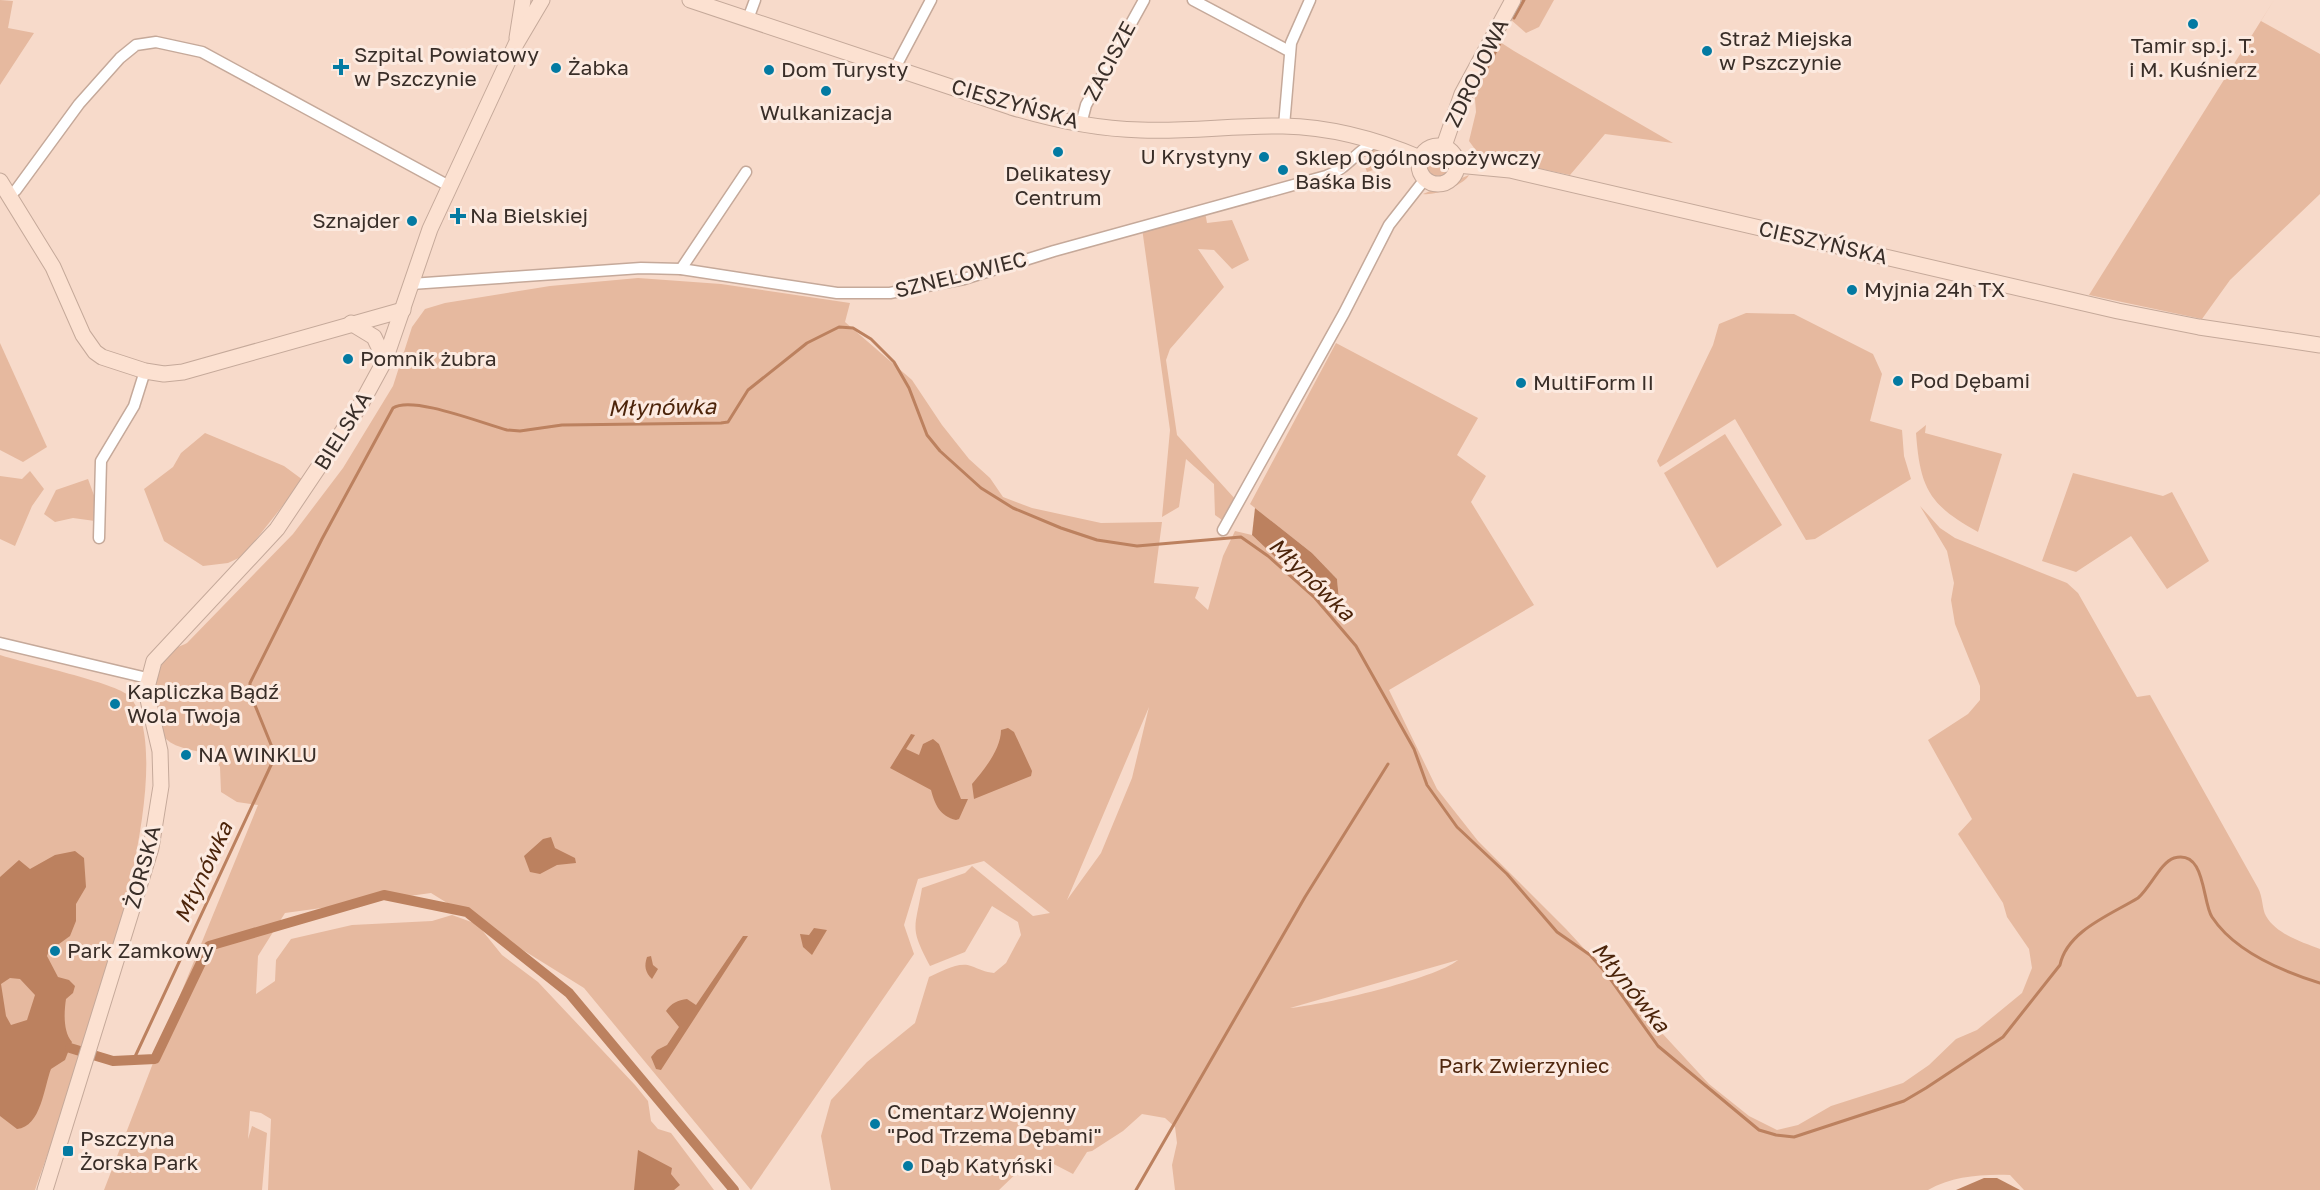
<svg xmlns="http://www.w3.org/2000/svg" width="2320" height="1190" viewBox="0 0 2320 1190" font-family="'Golos Text',sans-serif">
<rect width="100%" height="100%" fill="#f7daca"/>
<!-- green -->
<g fill="#e6b99f" fill-rule="evenodd">
<path d="M0,0L13,1L8,28L34,33L0,85Z"/>
<path d="M1521,0H1554L1539,27L1526,33L1510,19Z"/>
<path d="M2274,0L2261,21L2320,54V194L2230,280L2202,319L2089,295Z"/>
<path d="M1500,42L1514,51L1673,143L1605,134L1570,175L1480,156L1469,141L1476,112L1474,86Z"/>
<path d="M1376,148L1397,156L1362,157L1367,150Z"/>
<path d="M1434,153H1442L1438,164L1444,167L1449,160V170L1442,176H1433L1426,168L1428,158Z"/>
<path d="M1393,160L1398,162L1367,172L1363,161Z"/>
<path d="M1469,175C1464,185 1434,196 1423,194Z"/>
<path d="M1205,212L1207,223L1232,220L1249,260L1232,269L1214,250L1198,249L1224,287L1170,349L1166,360L1177,435L1236,500L1222,520L1215,515L1214,484L1186,459L1179,507L1162,517L1170,430L1142,228Z"/>
<path d="M638,278L721,284L850,303L845,322L912,380L942,425L969,459L990,478L1003,497L1032,508L1101,523L1162,522L1154,583L1199,587L1195,598L1208,610L1223,556L1235,531L1252,535L1315,595L1340,609L1337,579L1312,553L1250,504L1336,343L1478,418L1457,455L1486,476L1471,502L1534,605L1389,690L1437,789L1478,841L1566,929L1709,1084L1749,1116L1777,1130L1798,1125L1831,1106L1903,1083L1929,1065L1956,1039L1977,1030L2022,993L2032,968L2029,949L2007,917L2003,903L1958,834L1972,819L1928,740L1968,714L1980,700V686L1955,624L1951,600L1954,583L1947,551L1920,506L1940,528L1955,538L2067,583L2078,593L2137,697L2150,695L2258,888C2263,897 2262,909 2266,916C2276,934 2302,942 2320,949V1190H2024L2010,1175C1982,1174 1953,1176 1928,1190H1175L1172,1165L1177,1143L1175,1127L1165,1118L1142,1114L1123,1131L1092,1151L1087,1152L1073,1174L1046,1160L1027,1163L999,1190H831L821,1136L831,1100L867,1062L915,1023L929,977C941,972 959,961 971,966C979,969 985,972 994,973L1006,963L1021,935L1018,922L992,906L965,952L930,966C909,926 915,930 922,888L965,873L972,866L1033,916L1050,913L984,861L918,879L904,925L914,954L751,1190L584,988L431,893L285,913L258,956L256,994L275,981L276,960L291,939L352,925L432,921L452,915L477,924L502,955L538,982L635,1085L648,1101L651,1121L658,1129L671,1133L714,1190H268L271,1119L261,1113L250,1111L248,1139L252,1126L267,1133L262,1190H104L165,1032L258,805L237,802L221,792L220,767L211,754C197,751 177,749 166,739C150,725 152,669 167,654C172,649 181,646 187,643L293,534L343,468L393,386L412,327L425,309L445,303L550,286ZM1149,707L1132,778L1101,853L1067,900ZM1458,960C1435,979 1323,1005 1290,1008Z"/>
<path d="M1746,313L1794,314L1873,354L1882,374L1870,421L1902,430L1904,456L1911,479L1815,539L1806,540L1735,419L1660,467L1657,461L1713,345L1719,324Z"/>
<path d="M0,343L47,447L23,462L0,450Z"/>
<path d="M1926,425L1925,433L2002,454L1978,532C1929,505 1920,488 1916,433Z"/>
<path d="M205,433L284,466L303,480L243,556L228,563L203,566L164,541L144,489L173,467L181,453Z"/>
<path d="M1725,434L1782,525L1717,568L1664,473Z"/>
<path d="M30,471L44,489L32,506L15,546L0,539V476L22,479Z"/>
<path d="M2073,473L2163,496L2172,492L2209,561L2167,589L2131,536L2076,572L2042,561Z"/>
<path d="M88,479L95,498V521L73,518L55,522L44,514L56,490Z"/>
<path d="M0,655C24,663 117,683 129,696C192,766 65,1104 35,1190H0Z"/>
</g>
<!-- water -->
<g fill="#bc815f" fill-rule="evenodd">
<path d="M1255,508L1312,553L1337,579L1340,610L1315,595L1252,535Z"/>
<path d="M1008,728L1014,732L1032,771L1031,776L974,799L972,784C984,770 1001,749 1001,730Z"/>
<path d="M911,734L915,735L906,749L919,755L923,744L933,739L939,744L961,799H968L959,819L956,820C940,816 935,805 931,790L890,768Z"/>
<path d="M551,837L555,848L575,858L576,863L557,865L540,874L530,872L524,856L543,839Z"/>
<path d="M75,851L84,858L86,887L76,904V921L70,936L59,944L51,945L47,956L58,977L69,980L75,986L73,993L66,999C64,1012 63,1032 72,1042L65,1060L51,1069C44,1087 41,1127 17,1129L0,1116V877L19,860L30,869L55,855ZM10,978L20,979L35,995L27,1020L11,1025L6,1016L1,984Z"/>
<path d="M814,928L827,930L812,955L803,947L800,934L809,935Z"/>
<path d="M743,936H748L661,1070L656,1069L651,1057L657,1050L667,1045L679,1027L666,1011C671,1003 678,1000 687,999L696,1005Z"/>
<path d="M651,956L653,965L658,969L652,979C645,972 644,966 647,957Z"/>
<path d="M638,1150L672,1168L671,1174L680,1185L674,1190H634Z"/>
<path d="M1984,1178H1997L2020,1190H1956Z"/>
</g>
<g fill="none" stroke-linecap="round" stroke-linejoin="round">
<!-- stream -->
<g stroke="#bc815f" stroke-width="3">
<path d="M1514,18L1524,0"/>
<path d="M1468,104L1500,43"/>
<path d="M272,747L250,693V683L322,539L393,408C412,395 484,424 507,430L520,431L562,425L721,423L728,422L748,390L807,343L839,327L853,328L871,339L894,362L909,388L927,435L940,451L981,488L1013,508L1061,528L1097,540L1137,546L1241,537L1268,556L1315,598L1356,646L1414,749L1427,785L1457,827L1507,874L1557,932L1590,955L1606,973L1658,1046L1759,1130L1776,1135L1794,1137L1904,1101L1926,1088L2003,1037L2060,965C2067,931 2110,915 2138,898C2150,888 2161,862 2174,858C2206,849 2202,902 2212,917C2235,952 2281,971 2320,983"/>
<path d="M133,1061L272,763"/>
<path d="M1136,1190L1305,897L1388,764"/>
</g>
<!-- canal -->
<path stroke="#bc815f" stroke-width="10" d="M70,1048L113,1061L155,1059L209,946L384,895L467,912L569,993L734,1190"/>
<defs>
<g id="street">
<path d="M1193,0L1289,51"/>
<path d="M748,19L755,0"/>
<path d="M895,68L931,0"/>
<path d="M1081,124L1086,105L1144,0"/>
<path d="M1284,126L1291,43L1310,0"/>
<path d="M9,196L16,190L79,104L120,58L136,45L156,42L202,52L449,186"/>
<path d="M681,269L746,172"/>
<path d="M411,284L641,268L681,269L837,293H890L964,279L1054,251L1326,176C1348,169 1356,150 1376,142"/>
<path d="M1223,530L1344,313L1389,225L1425,179"/>
<path d="M99,538L101,461L134,406L145,371"/>
<path d="M0,643L147,678"/>
</g>
<g id="secondary">
<path d="M690,0L1011,107C1054,120 1096,129 1141,130C1188,132 1235,125 1283,126C1331,127 1376,139 1420,158"/>
<path d="M517,38L523,0"/>
<circle cx="1438" cy="165" r="19"/>
<path d="M1444,146L1462,94L1513,0"/>
<path d="M1457,165L1510,170L2118,311L2199,327L2320,345"/>
<path d="M0,181L53,267L83,335L95,352L102,357L145,371L164,374L183,372L403,310"/>
<path d="M351,323L374,337L385,360"/>
<path d="M45,1190L151,848L161,786L160,751L146,691L154,661L277,529L361,404L385,360L430,229L516,44L542,0"/>
</g>
</defs>
<!-- street casing -->
<use href="#street" stroke="#c5a99a" stroke-width="13"/>
<!-- secondary casing -->
<use href="#secondary" stroke="#c5a99a" stroke-width="17"/>
<!-- street -->
<use href="#street" stroke="#fff" stroke-width="10"/>
<!-- secondary -->
<use href="#secondary" stroke="#fce1d1" stroke-width="15"/>
</g>
<!-- markers -->
<g fill="#037aa2" stroke="#fceae0" stroke-width="2">
<circle cx="2193" cy="24" r="6"/>
<circle cx="1707" cy="51" r="6"/>
<path d="M338 58h6v6h6v6h-6v6h-6v-6h-6v-6h6z"/>
<circle cx="556" cy="68" r="6"/>
<circle cx="769" cy="70" r="6"/>
<circle cx="826" cy="91" r="6"/>
<circle cx="1058" cy="152" r="6"/>
<circle cx="1264" cy="157" r="6"/>
<circle cx="1283" cy="170" r="6"/>
<path d="M455 207h6v6h6v6h-6v6h-6v-6h-6v-6h6z"/>
<circle cx="412" cy="221" r="6"/>
<circle cx="1852" cy="290" r="6"/>
<circle cx="348" cy="359" r="6"/>
<circle cx="1898" cy="381" r="6"/>
<circle cx="1521" cy="383" r="6"/>
<circle cx="115" cy="704" r="6"/>
<circle cx="186" cy="755" r="6"/>
<circle cx="55" cy="951" r="6"/>
<circle cx="875" cy="1124" r="6"/>
<rect x="62" y="1145" width="12" height="12" rx="3"/>
<circle cx="908" cy="1166" r="6"/>
</g>
<g text-anchor="middle" stroke-width="6" stroke-linejoin="round" paint-order="stroke">
<!-- poi labels -->
<g font-size="21" fill="#392e28" stroke="#fceae0" text-anchor="start">
<text x="1719" y="46">Straż Miejska<tspan x="1719" dy="24">w Pszczynie</tspan></text>
<text x="2193" y="53" text-anchor="middle">Tamir sp.j. T.<tspan x="2193" dy="24">i M. Kuśnierz</tspan></text>
<text x="354" y="62">Szpital Powiatowy<tspan x="354" dy="24">w Pszczynie</tspan></text>
<text x="568" y="75">Żabka</text>
<text x="781" y="77">Dom Turysty</text>
<text x="826" y="120" text-anchor="middle">Wulkanizacja</text>
<text x="1252" y="164" text-anchor="end">U Krystyny</text>
<text x="1295" y="165">Sklep Ogólnospożywczy<tspan x="1295" dy="24">Baśka Bis</tspan></text>
<text x="1058" y="181" text-anchor="middle">Delikatesy<tspan x="1058" dy="24">Centrum</tspan></text>
<text x="470" y="223">Na Bielskiej</text>
<text x="400" y="228" text-anchor="end">Sznajder</text>
<text x="1864" y="297">Myjnia 24h TX</text>
<text x="360" y="366">Pomnik żubra</text>
<text x="1910" y="388">Pod Dębami</text>
<text x="1533" y="390">MultiForm II</text>
<text x="127" y="699">Kapliczka Bądź<tspan x="127" dy="24">Wola Twoja</tspan></text>
<text x="198" y="762">NA WINKLU</text>
<text x="67" y="958">Park Zamkowy</text>
<text x="887" y="1119">Cmentarz Wojenny<tspan x="887" dy="24">"Pod Trzema Dębami"</tspan></text>
<text x="80" y="1146">Pszczyna<tspan x="80" dy="24">Żorska Park</tspan></text>
<text x="920" y="1173">Dąb Katyński</text>
</g>
<!-- street labels -->
<g font-size="21" fill="#392e28" stroke="#fceae0">
<text transform="translate(1110 61) rotate(-62)" y="7">ZACISZE</text>
<text transform="translate(1477 73) rotate(-64)" y="7">ZDROJOWA</text>
<text transform="translate(1015 104) rotate(16)" y="7">CIESZYŃSKA</text>
<text transform="translate(1823 243) rotate(13)" y="7">CIESZYŃSKA</text>
<text transform="translate(961 275) rotate(-14)" y="7">SZNELOWIEC</text>
<text transform="translate(343 431) rotate(-58)" y="7">BIELSKA</text>
<text transform="translate(143 867) rotate(-75)" y="7">ŻORSKA</text>
</g>
<!-- park labels -->
<g font-size="21" fill="#50280f" stroke="#fceae0">
<text x="1524" y="1073">Park Zwierzyniec</text>
</g>
<!-- water labels -->
<g font-size="22" font-style="italic" fill="#4c240a" stroke="#fceae0">
<text transform="translate(662 407) rotate(-1)" y="8">Młynówka</text>
<text transform="translate(1312 579) rotate(44)" y="8">Młynówka</text>
<text transform="translate(203 872) rotate(-65)" y="8">Młynówka</text>
<text transform="translate(1631 987) rotate(51)" y="8">Młynówka</text>
</g>
</g>
</svg>
